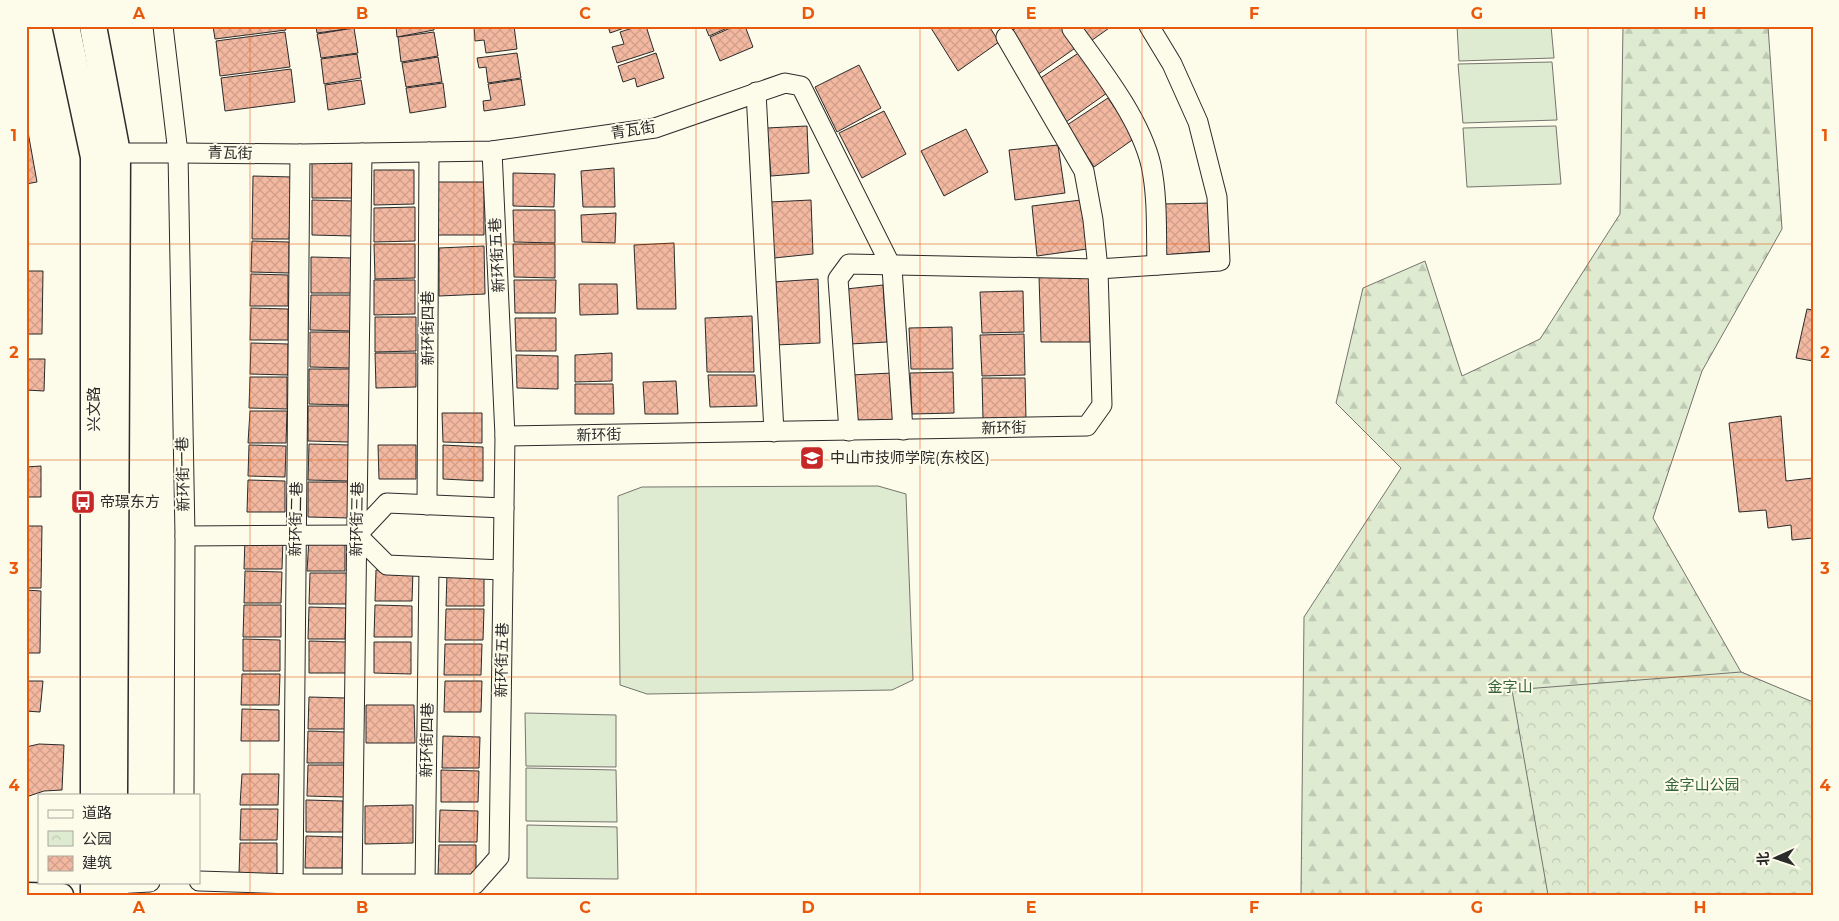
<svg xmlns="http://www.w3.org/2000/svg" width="1839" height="921" viewBox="0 0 1839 921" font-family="Montserrat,'Noto Sans SC',sans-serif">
<defs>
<pattern id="forest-firs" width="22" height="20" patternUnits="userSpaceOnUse" patternTransform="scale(1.25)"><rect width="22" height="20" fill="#deebd1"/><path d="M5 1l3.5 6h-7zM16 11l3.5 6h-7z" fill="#bfcab4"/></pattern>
<pattern id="park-crowns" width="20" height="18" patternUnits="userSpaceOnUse" patternTransform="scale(1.25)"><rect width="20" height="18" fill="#deebd1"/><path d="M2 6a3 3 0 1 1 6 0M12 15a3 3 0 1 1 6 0" fill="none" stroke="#bfcab4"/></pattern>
<pattern id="building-cross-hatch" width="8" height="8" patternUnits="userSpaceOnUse" patternTransform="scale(1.25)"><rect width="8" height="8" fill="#f2b8a0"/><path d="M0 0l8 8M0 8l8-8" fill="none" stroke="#d09e8a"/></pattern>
</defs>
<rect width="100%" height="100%" fill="#fdfbea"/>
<!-- green -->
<g fill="#deebd1" stroke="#74746e">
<path d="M1457,26H1551L1554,58L1459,61Z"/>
<path d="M1552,62L1557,120L1463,123L1458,64Z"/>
<path d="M1556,126L1561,184L1467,187L1463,128Z"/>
<path d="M878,486L906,494L913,680L892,690L647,694L620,685L618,496L642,487Z"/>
<path d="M525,713L616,715V767L526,766Z"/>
<path d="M526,768L616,770L617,822L526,821Z"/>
<path d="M527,825L617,827L618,879L527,878Z"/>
</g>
<!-- forest -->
<path fill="url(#forest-firs)" stroke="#74746e" d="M1623,26H1768L1782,229L1702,371L1653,518L1741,672L1813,703V895H1301L1304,617L1401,468L1336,403L1363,288L1425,261L1462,376L1540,339L1620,214Z"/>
<!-- park -->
<path fill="url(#park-crowns)" stroke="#74746e" d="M1741,672L1813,702V895H1548L1512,690Z"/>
<!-- building -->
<g fill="url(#building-cross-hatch)" stroke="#2b2b2b">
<path d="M213,26H285L286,30L215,39Z"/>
<path d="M316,26H353L354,28L317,33Z"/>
<path d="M396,26H434V30L397,37Z"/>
<path d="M474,26H514L517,49L486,53L484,40L475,41Z"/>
<path d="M608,26H630L610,33Z"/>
<path d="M639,26H646L654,51L617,63L612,47L624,44L620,32Z"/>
<path d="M705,26H732L709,36Z"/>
<path d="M735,26H745L753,47L720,61L710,37Z"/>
<path d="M934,26H989L999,42L958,71L931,28Z"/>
<path d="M1019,26H1065L1078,46L1037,75L1010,32Z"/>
<path d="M1077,26H1112L1088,43Z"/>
<path d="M354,28L358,53L321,58L317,34Z"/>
<path d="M285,32L290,67L220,76L216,41Z"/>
<path d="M434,32L438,56L401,62L398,37Z"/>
<path d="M1080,52L1107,93L1066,122L1039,79Z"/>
<path d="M517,53L521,78L488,83L486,67L479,68L477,58Z"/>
<path d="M656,53L664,78L637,87L635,78L623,82L618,66Z"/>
<path d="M357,54L361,78L324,84L321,59Z"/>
<path d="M438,57L442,82L406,87L402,63Z"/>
<path d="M859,65L881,108L837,132L815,87Z"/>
<path d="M291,69L295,102L225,111L221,78Z"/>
<path d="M521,79L525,105L484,111L483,101L491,100L488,84Z"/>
<path d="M361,80L365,104L328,110L325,85Z"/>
<path d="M443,83L446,107L410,113L406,88Z"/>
<path d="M1108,98L1135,138L1094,167L1067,125Z"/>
<path d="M884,111L906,154L862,178L839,133Z"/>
<path d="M26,121L37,182L26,184Z"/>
<path d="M807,126L809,173L771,176L767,128Z"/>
<path d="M966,129L988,172L944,196L921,151Z"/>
<path d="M1058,145L1065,193L1015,200L1009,150Z"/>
<path d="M312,162L354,163L353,198H312Z"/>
<path d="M614,168L615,207H583L581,171Z"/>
<path d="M374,170H414V204L374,205Z"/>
<path d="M513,173L555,174L554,207L513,206Z"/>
<path d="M253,176L292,177L289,239H252Z"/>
<path d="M437,182H484V235H438Z"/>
<path d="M312,200L354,201L353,236L312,235Z"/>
<path d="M811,200L813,254L774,258L770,202Z"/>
<path d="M1081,200L1087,249L1037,256L1032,206Z"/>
<path d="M1212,203L1214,251L1164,255L1162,204Z"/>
<path d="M415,207V241L374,242V208Z"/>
<path d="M513,210H555V243L514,242Z"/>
<path d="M616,213L615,243L582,242L581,215Z"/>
<path d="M252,241L289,242V273L251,272Z"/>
<path d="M674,243L676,309H637L634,245Z"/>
<path d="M374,244H415V278L375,279Z"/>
<path d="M513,244H555V278L514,277Z"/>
<path d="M484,246L485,294L439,296V248Z"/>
<path d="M311,257L353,258L352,293H311Z"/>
<path d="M26,271H43L42,334H26Z"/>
<path d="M251,274L288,275V306H250Z"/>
<path d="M1089,275L1090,342H1041L1039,276Z"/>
<path d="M818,279L820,343L776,345L773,282Z"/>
<path d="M374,280H415V314L374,315Z"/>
<path d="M514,280H556L555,313H515Z"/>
<path d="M579,284H617L618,314L580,315Z"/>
<path d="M883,285L887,342L850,344L846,289Z"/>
<path d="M1023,291L1024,332L982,333L980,292Z"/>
<path d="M311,295H352V331L310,330Z"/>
<path d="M251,308L288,309V340H250Z"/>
<path d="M1807,309L1813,310V361L1796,358Z"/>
<path d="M752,316L754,372H707L705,318Z"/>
<path d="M375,317H416V351L375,352Z"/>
<path d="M515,318H556V351H516Z"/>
<path d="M952,327L953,369H911L909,328Z"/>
<path d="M310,332H352L351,368L310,367Z"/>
<path d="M1024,334L1025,375L982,376L980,335Z"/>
<path d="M251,343L288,344V375L250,374Z"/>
<path d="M375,353H416V387L376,388Z"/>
<path d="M612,353V381L575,382V355Z"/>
<path d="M516,355L558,356V389L517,388Z"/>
<path d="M26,359H45L44,391L26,390Z"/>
<path d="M309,369H351L350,405L309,404Z"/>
<path d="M953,372L954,413L912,414L910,373Z"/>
<path d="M892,373L896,421H854L851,375Z"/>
<path d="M708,375H755L757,406L710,407Z"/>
<path d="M250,377H287V409L249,408Z"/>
<path d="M982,378H1025L1026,419H983Z"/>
<path d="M676,381L678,414H645L643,382Z"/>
<path d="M575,384H613L614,414H575Z"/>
<path d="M308,406H350L349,442L308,441Z"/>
<path d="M250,411H287L286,443H248Z"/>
<path d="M442,413H482V443L443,442Z"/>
<path d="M1781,416L1786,481L1813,478V538L1792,540L1791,525L1768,528L1766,510L1739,512L1729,423Z"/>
<path d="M309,444L350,445V481L308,480Z"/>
<path d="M249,445L286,446L285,477L248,476Z"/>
<path d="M378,445H416V479H379Z"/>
<path d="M443,445L483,447V481L443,479Z"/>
<path d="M41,466V497H26V467Z"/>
<path d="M248,480L285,481V512H247Z"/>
<path d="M308,482H350V518L308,517Z"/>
<path d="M26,526H42L41,588H26Z"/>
<path d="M245,538H283L282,569H244Z"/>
<path d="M309,539H345V571H307Z"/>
<path d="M376,570H413L412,601H375Z"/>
<path d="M245,571L282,572L281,603H244Z"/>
<path d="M310,573H347L346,604H309Z"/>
<path d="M447,574L484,575V606H446Z"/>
<path d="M26,590L41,591L40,653H26Z"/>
<path d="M244,605H281V637H243Z"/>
<path d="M375,605L412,606V637H374Z"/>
<path d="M309,607L346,608L345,639H308Z"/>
<path d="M446,609H484L483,640H445Z"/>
<path d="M243,639L280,640V671H243Z"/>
<path d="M309,641L347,642L346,673H309Z"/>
<path d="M374,642H411V674L374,673Z"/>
<path d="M445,644H482L481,675H444Z"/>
<path d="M242,674H280L279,705H241Z"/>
<path d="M26,681H43L40,712L26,711Z"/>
<path d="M445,681H482L481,712H444Z"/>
<path d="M309,697L346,698L345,729H308Z"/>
<path d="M366,705H414L415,743H366Z"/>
<path d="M242,709L279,710V741H241Z"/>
<path d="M308,731L345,732V763H307Z"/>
<path d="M443,736L480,737L479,768H442Z"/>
<path d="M39,744L64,745L62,790L44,791L26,797V747Z"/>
<path d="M308,765H345L344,797L307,796Z"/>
<path d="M441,770L479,771L478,802H441Z"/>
<path d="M242,774H279L278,805H240Z"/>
<path d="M306,800L343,801V832H306Z"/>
<path d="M413,805V843L365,844V806Z"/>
<path d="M241,809H278L277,840H240Z"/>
<path d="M440,810L478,811L477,842H439Z"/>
<path d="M306,836L343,837L342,868H305Z"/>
<path d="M240,843H277V875L239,874Z"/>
<path d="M439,845H476V876H438Z"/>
</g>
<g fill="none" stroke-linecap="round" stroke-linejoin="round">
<defs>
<g id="minor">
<path d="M163,26L178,153L185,536L184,795"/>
<path d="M1072,29C1100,68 1140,118 1151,165C1158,198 1156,232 1157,265"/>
<path d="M756,92L774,432"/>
<path d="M105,155L117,153H178L300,154L492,151L655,128L785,83L801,86L892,268L903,430"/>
<path d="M849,431L838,279L849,264L1098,269L1220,261L1217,197L1198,122L1172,64L1149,26"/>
<path d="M505,436L1087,426L1102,405L1098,269L1093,220L1084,171L1006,37"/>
<path d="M427,505L429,152"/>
<path d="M357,535L387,503L504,508"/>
<path d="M185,536L357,535L387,565L503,570"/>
<path d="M199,881L293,884H475L499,857L505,436L492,151"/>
<path d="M114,884L150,882"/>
<path d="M293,884L300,154"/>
<path d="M352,884L362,153"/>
<path d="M425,884L429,567"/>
</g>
<path id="tertiary" d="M26,894L62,895"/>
<g id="secondary">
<path d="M66,26L94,157V795"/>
<path d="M93,26L117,153L114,795"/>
<path d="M114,882L115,895"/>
<path d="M94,895V882"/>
</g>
</defs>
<!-- minor casing -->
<use href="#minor" stroke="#2b2b2b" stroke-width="21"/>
<!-- tertiary casing -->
<use href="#tertiary" stroke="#2b2b2b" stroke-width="25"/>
<!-- secondary casing -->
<use href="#secondary" stroke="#2b2b2b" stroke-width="29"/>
<!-- minor -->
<use href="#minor" stroke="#fdfbea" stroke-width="19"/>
<!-- tertiary -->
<use href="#tertiary" stroke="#fdfbea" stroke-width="22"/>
<!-- secondary -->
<use href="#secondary" stroke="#fdfbea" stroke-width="26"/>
</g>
<!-- grid -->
<path fill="none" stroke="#e8590c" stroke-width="1" stroke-opacity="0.55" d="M250,26V895M474,26V895M696,26V895M920,26V895M1142,26V895M1366,26V895M1588,26V895M26,244H1813M26,460H1813M26,677H1813"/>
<!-- icons -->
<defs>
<symbol id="university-square" viewBox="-11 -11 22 22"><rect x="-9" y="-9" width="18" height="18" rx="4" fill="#c62828" stroke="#fdfbea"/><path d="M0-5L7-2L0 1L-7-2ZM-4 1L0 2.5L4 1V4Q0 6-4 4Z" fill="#fff"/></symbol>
<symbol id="bus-square" viewBox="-11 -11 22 22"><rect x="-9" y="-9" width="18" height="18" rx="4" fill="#c62828" stroke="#fdfbea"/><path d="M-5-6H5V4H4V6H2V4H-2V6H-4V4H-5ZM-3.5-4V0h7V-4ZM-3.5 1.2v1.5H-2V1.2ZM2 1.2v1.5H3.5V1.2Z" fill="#fff"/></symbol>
</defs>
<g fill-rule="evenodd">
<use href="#university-square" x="798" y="444" width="28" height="28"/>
<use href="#bus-square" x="69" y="488" width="28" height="28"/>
</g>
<g text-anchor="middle" stroke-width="4" stroke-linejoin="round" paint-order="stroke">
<!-- street labels -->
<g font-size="15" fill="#2b2b2b" stroke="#fdfbea">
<text transform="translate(633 130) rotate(-9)" y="5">青瓦街</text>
<text transform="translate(230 153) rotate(1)" y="5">青瓦街</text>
<text transform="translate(497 255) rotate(-93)" y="5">新环街五巷</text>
<text transform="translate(428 328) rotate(-90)" y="5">新环街四巷</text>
<text transform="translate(94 409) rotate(-90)" y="5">兴文路</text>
<text transform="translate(1004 428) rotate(-1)" y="5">新环街</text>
<text transform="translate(599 435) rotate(-1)" y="5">新环街</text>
<text transform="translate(183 474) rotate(-91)" y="5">新环街一巷</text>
<text transform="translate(296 519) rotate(-89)" y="5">新环街二巷</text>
<text transform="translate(357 519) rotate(-89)" y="5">新环街三巷</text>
<text transform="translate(502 660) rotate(-89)" y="5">新环街五巷</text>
<text transform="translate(427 740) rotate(-89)" y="5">新环街四巷</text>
</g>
<!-- poi labels -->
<g font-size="15" fill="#2b2b2b" stroke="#fdfbea" text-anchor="start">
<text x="830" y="463">中山市技师学院(东校区)</text>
<text x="100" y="507">帝璟东方</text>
</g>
<!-- park labels -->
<g font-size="15" fill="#34623c" stroke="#fdfbea">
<text x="1510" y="692">金字山</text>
<text x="1702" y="790">金字山公园</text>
</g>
</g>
<!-- border -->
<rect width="1839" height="921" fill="none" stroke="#fdfbea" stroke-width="55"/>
<!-- legend -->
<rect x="38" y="794" width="162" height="90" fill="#fdfbea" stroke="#a9a89e"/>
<rect x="48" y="810" width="25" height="8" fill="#fdfbea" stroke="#a9a89e"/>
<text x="82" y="818" font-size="15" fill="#2b2b2b">道路</text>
<rect x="48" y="831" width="25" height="15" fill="url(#park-crowns)" stroke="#a9a89e"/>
<text x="82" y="844" font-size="15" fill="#2b2b2b">公园</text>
<rect x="48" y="856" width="25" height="15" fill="url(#building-cross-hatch)" stroke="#a9a89e"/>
<text x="82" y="868" font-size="15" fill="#2b2b2b">建筑</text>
<!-- north arrow -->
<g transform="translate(1776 858) rotate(267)" stroke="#fdfbea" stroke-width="4" paint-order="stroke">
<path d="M0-4L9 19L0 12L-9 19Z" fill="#2b2b2b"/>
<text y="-8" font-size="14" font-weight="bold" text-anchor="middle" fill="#2b2b2b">北</text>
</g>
<rect x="28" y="28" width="1784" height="866" fill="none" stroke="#e8590c" stroke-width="2"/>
<g font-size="16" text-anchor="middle" font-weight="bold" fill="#e8590c">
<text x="139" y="19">A</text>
<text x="362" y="19">B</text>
<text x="585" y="19">C</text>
<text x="808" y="19">D</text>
<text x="1031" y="19">E</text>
<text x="1254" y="19">F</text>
<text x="1477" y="19">G</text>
<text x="1700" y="19">H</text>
<text x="14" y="141">1</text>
<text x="1825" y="141">1</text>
<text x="14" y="358">2</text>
<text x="1825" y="358">2</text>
<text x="14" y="574">3</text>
<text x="1825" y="574">3</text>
<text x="14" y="791">4</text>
<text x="1825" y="791">4</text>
<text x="139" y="913">A</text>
<text x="362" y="913">B</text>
<text x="585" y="913">C</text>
<text x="808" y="913">D</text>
<text x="1031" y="913">E</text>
<text x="1254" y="913">F</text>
<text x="1477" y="913">G</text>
<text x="1700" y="913">H</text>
</g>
</svg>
